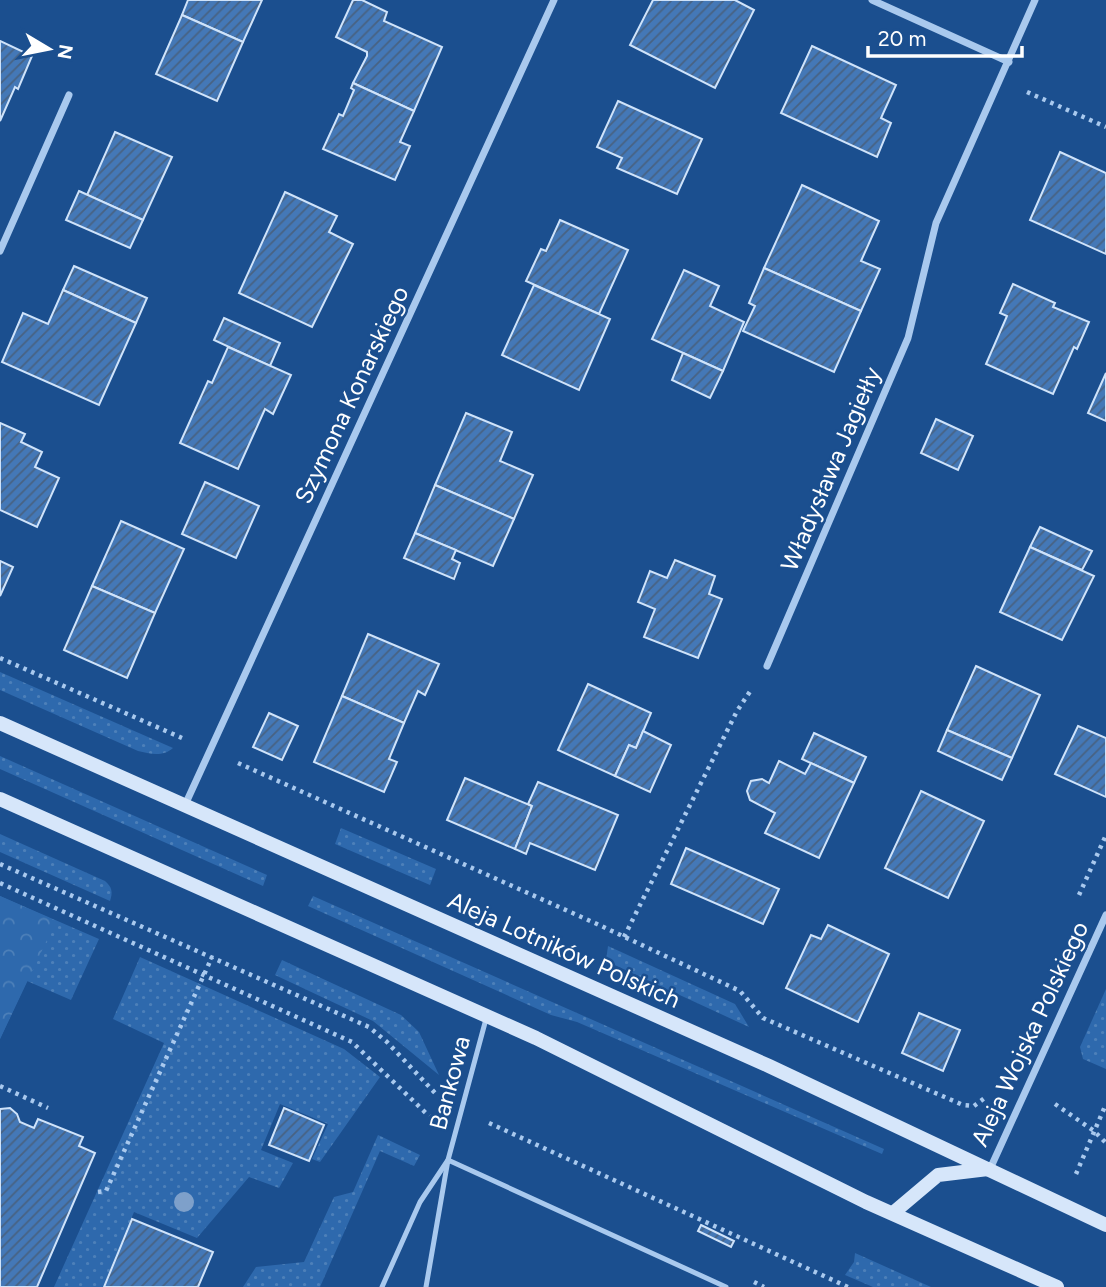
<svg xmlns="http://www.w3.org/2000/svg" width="1106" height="1287" viewBox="0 0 1106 1287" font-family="Figtree,sans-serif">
<defs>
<pattern id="grass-dots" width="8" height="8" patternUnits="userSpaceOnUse" patternTransform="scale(1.75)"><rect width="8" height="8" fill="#2e69ad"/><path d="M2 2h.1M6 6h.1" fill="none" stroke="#4d80b9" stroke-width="1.8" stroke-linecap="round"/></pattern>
<pattern id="forest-crowns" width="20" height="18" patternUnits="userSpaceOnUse" patternTransform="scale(1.75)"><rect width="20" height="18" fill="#2e69ad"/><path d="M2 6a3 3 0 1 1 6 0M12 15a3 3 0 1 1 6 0" fill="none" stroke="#4d80b9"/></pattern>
<pattern id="building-hatch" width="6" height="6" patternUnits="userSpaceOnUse" patternTransform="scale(1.75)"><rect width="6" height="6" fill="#4478b7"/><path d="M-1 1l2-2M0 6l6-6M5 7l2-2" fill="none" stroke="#486282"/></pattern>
</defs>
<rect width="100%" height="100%" fill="#1b4f8f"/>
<!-- grass -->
<g fill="url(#grass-dots)">
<path d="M0,672L173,748C163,757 150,754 138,751L0,690Z"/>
<path d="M0,756L267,875L263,886L0,769Z"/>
<path d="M341,828L436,869L430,885L335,844Z"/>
<path d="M0,834L105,881C112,887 113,892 110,901L0,852Z"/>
<path d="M0,896L99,939L71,1000L27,981L0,1039Z"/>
<path d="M313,896L884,1149L882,1154L577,1022L551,1015L308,906Z"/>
<path d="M608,946L735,1004L749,1027L606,961Z"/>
<path d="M140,957L344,1049L380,1077L320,1162L312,1159L328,1124L280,1104L261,1150L293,1163L279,1188L249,1177L197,1238L134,1212L103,1287H54L164,1043L113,1019Z"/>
<path d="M282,960L401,1015L419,1032L439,1075L373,1021L275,975Z"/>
<path d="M1106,989V1069L1083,1059L1080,1047Z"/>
<path d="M378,1135L420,1155L414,1166L380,1151L320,1287H243L256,1267L304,1262L334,1197L353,1192Z"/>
<path d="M855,1253L931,1287H873L845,1275L854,1262Z"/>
</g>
<!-- forest -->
<path fill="url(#forest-crowns)" d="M0,896L56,921L0,1039Z"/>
<!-- building -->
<g fill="url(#building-hatch)" stroke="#cfe3fa" stroke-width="2">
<path d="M188,0H262L243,42L182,15Z"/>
<path d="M353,0H362L387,12L384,21L442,47L414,111L353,83L367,56V52L336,37Z"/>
<path d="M653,0H735L754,10L715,88L630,45Z"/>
<path d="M182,15L243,42L217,101L156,74Z"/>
<path d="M0,41L32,56L18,89L15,87L0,121Z"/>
<path d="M812,46L896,85L881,118L891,123L877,157L781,113Z"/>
<path d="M353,83L414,111L400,142L410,146L395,180L323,149L339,114L343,116L354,90L351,88Z"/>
<path d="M618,101L702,139L677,194L617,168L622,158L597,147Z"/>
<path d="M115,132L172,157L143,220L87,195Z"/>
<path d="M1060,152L1106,173V254L1030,220Z"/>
<path d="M802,185L879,221L861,261L880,269L861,311L764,268Z"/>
<path d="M79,191L143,220L130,248L66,220Z"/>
<path d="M285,192L337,216L329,232L353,244L312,327L239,293Z"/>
<path d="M560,220L628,250L599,314L526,281L541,249L546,251Z"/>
<path d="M74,266L147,298L136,323L63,290Z"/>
<path d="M764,268L861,311L834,372L743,331L755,306L749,303Z"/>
<path d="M684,270L719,286L710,306L744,322L723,371L652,339Z"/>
<path d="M1013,284L1055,303L1053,307L1089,322L1077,349L1074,347L1053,394L986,364L1007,316L1000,313Z"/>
<path d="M534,285L610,319L579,390L502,355Z"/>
<path d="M63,290L136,323L99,405L2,362L23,313L48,324Z"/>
<path d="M224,318L280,343L270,366L214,340Z"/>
<path d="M228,347L291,375L273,414L265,409L238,469L180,443L208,381L212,383Z"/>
<path d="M683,353L723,371L710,398L672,380Z"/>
<path d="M1106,373V421L1088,413Z"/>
<path d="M466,413L512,432L500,461L533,475L514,519L435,485Z"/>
<path d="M936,419L973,436L958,470L921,453Z"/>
<path d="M0,423L25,434L21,442L42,452L35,467L59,478L37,527L0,510Z"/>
<path d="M205,482L259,506L236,558L182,534Z"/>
<path d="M435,485L514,519L493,566L415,533Z"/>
<path d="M121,521L184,549L155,613L92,586Z"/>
<path d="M1040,527L1092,551L1082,570L1030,547Z"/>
<path d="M415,533L456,550L452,559L460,563L454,579L404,558Z"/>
<path d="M1030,547L1094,576L1062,640L1000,612Z"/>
<path d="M675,560L715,576L709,594L722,599L698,658L644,637L655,609L638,602L650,571L667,578Z"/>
<path d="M0,561L13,567L0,596Z"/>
<path d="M92,586L155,613L127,678L64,650Z"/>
<path d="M368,634L439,664L425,695L418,691L404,723L342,696Z"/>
<path d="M976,666L1040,695L1012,758L947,730Z"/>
<path d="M588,684L651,713L636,748L629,745L615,776L558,750Z"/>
<path d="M342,696L404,723L389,759L397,762L384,792L314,762Z"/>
<path d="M269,713L298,726L282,760L253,747Z"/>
<path d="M1078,726L1106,738V797L1055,774Z"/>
<path d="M947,730L1012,758L1002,780L938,751Z"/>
<path d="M643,731L671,745L650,792L615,776L629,745L636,748Z"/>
<path d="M814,733L866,757L854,783L802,759Z"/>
<path d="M779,761L805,774L811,763L854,783L819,858L765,833L775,813L750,800L747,791L751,781L762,779L769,783Z"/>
<path d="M465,778L532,806L515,849L447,820Z"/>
<path d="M538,782L618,815L595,870L530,843L526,854L515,849L532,806L528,804Z"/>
<path d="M921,791L984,821L948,898L885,868Z"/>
<path d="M686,848L779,889L763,924L671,884Z"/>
<path d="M828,925L889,954L858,1022L786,988L811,935L821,939Z"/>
<path d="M919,1013L960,1030L943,1071L902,1053Z"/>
<path d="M10,1108L17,1114L20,1122L34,1128L38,1119L83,1137L79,1146L95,1153L37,1287H0V1109Z"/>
<path d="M284,1108L324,1125L309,1161L269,1145Z"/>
<path d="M132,1219L213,1252L198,1287H104Z"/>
<path d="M701,1225L734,1241L731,1247L698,1231Z"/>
</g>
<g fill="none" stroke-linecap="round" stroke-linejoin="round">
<!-- path -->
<g stroke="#a9c9ee" stroke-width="4.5" stroke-dasharray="3.5 5" stroke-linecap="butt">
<path d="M1027,92L1106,127"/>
<path d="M0,658L182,738"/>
<path d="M238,763L597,924L740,991L763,1018L963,1105L974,1106L986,1097"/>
<path d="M0,864L369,1027L387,1042L436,1094"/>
<path d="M0,883L352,1042L429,1116"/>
<path d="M1079,895L1106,835"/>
<path d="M624,937L737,711L751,690"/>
<path d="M0,1086L48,1108"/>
<path d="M1055,1104L1094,1131L1106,1143"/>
<path d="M489,1123L848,1287"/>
<path d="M1076,1174L1106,1104"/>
<path d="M98,1192L106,1191L212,957"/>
<path d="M754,1282L764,1287"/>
</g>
<!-- lane -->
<g stroke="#a9c9ee" stroke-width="5">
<path d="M382,1287L420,1202L448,1160L486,1019"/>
<path d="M426,1287L448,1160L726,1287"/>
</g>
<!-- street -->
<g stroke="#a9c9ee" stroke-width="7">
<path d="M872,0L1009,62"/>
<path d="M0,251L69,95"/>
<path d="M767,666L908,338L936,223L1035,0"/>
<path d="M185,805L554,0"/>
<path d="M990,1169L1106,915"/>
</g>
<!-- secondary -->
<g stroke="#d6e6fa" stroke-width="14">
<path d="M0,723L769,1066L1106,1225"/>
<path d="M0,799L536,1038L866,1202L1057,1287"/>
<path d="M893,1213L938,1175L988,1169"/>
</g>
</g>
<!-- trees -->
<circle fill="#7ea0ca" cx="184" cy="1202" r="10"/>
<g text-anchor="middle" stroke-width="5" stroke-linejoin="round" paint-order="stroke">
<!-- street labels -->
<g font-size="24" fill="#fff" stroke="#1b4f8f">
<text transform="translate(352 395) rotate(-65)" y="8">Szymona Konarskiego</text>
<text transform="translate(831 469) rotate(-67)" y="8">Władysława Jagiełły</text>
<text transform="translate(564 950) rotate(24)" y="8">Aleja Lotników Polskich</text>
<text transform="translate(1030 1034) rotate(-65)" y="8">Aleja Wojska Polskiego</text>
<text transform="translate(450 1083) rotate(-75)" y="8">Bankowa</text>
</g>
</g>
<!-- north arrow -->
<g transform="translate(49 49) rotate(100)" stroke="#1b4f8f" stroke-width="5" paint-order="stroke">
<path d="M0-5L12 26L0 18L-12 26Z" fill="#ffffff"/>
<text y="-10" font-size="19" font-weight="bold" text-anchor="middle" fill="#ffffff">N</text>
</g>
<!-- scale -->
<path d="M868 46v10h154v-10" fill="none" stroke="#ffffff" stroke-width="3.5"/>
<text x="878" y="46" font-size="21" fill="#ffffff" stroke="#1b4f8f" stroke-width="5" paint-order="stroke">20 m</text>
</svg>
